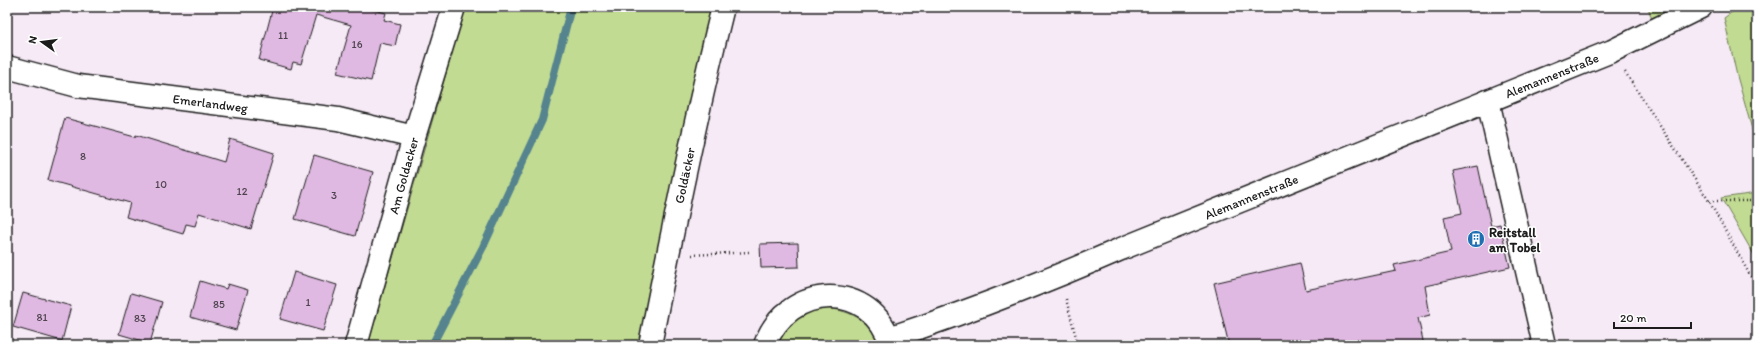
<svg xmlns="http://www.w3.org/2000/svg" width="1764" height="352" viewBox="0 0 1764 352" font-family="Itim,sans-serif">
<rect width="100%" height="100%" fill="#f6eaf6"/>
<filter id="ink" filterUnits="userSpaceOnUse"><feTurbulence type="fractalNoise" baseFrequency=".025" numOctaves="2"/><feDisplacementMap in="SourceGraphic" scale="8" xChannelSelector="R" yChannelSelector="G"/><feConvolveMatrix kernelMatrix="1 2 1 2 8 2 1 2 1" color-interpolation-filters="sRGB"/></filter>
<g filter="url(#ink)">
<!-- green -->
<g fill="#c1db92" stroke="#6e7c57">
<path d="M465,7H717L643,345H368Z"/>
<path d="M1648,7H1676L1652,20Z"/>
<path d="M1739,7H1757V147L1737,76L1724,18Z"/>
<path d="M1757,193V260L1721,198Z"/>
<path d="M822,308C846,309 872,319 878,345H777C789,322 796,315 822,308Z"/>
</g>
<g fill="none" stroke-linecap="round" stroke-linejoin="round">
<!-- stream -->
<path stroke="#55838e" stroke-width="8" d="M432,345L483,247L542,120L571,7"/>
</g>
<!-- building -->
<g fill="#e0b9e2" stroke="#1c1c1c">
<path d="M273,7H300L310,10V7H362L386,13L384,20L400,24L395,46L380,43L371,81L337,73L351,25L316,15L301,64L293,62L291,69L259,60Z"/>
<path d="M65,118L135,137L136,135L224,162L230,139L274,153L251,229L199,213L195,226L186,224L183,234L126,217L130,203L48,180Z"/>
<path d="M314,155L373,172L355,236L295,219Z"/>
<path d="M1478,166L1491,226L1500,224L1510,267L1425,286L1430,315L1418,318L1424,345H1229L1214,283L1300,263L1306,290L1396,271L1394,265L1451,252L1444,217L1462,213L1453,171Z"/>
<path d="M798,243L799,267L761,268L760,244Z"/>
<path d="M294,272L337,285L323,331L280,319Z"/>
<path d="M200,281L226,289L228,284L248,290L236,330L190,317Z"/>
<path d="M23,293L71,306L62,341L13,327Z"/>
<path d="M131,293L162,302L150,343L119,334Z"/>
</g>
<g fill="none" stroke-linecap="round" stroke-linejoin="round">
<defs>
<g id="minor">
<path id="s1" d="M7,67L78,86L338,119L414,137"/>
<path d="M1488,101L1544,345"/>
<path id="s2" d="M889,338C968,312 1045,282 1121,249L1612,51L1701,7"/>
<path id="s3" d="M356,345L414,137L454,7"/>
<path id="s4" d="M650,345C672,232 695,119 723,7"/>
<path d="M765,345C787,282 873,280 891,345"/>
</g>
</defs>
<!-- minor casing -->
<use href="#minor" stroke="#1c1c1c" stroke-width="25"/>
<!-- path -->
<g stroke="#1c1c1c" stroke-width="2.5" stroke-dasharray="1 3" stroke-linecap="butt">
<path d="M1625,72L1709,201L1757,288"/>
<path d="M1709,201H1757"/>
<path d="M692,255L750,252"/>
<path d="M1066,299L1078,345"/>
</g>
<!-- minor -->
<use href="#minor" stroke="#fff" stroke-width="22"/>
</g>
</g>
<!-- icons -->
<defs>
<symbol id="building-disc" viewBox="-11 -11 22 22"><circle r="9.5" fill="#1f6fb2" stroke="#fff"/><path d="M-4-6H4V6H1V3H-1V6H-4ZM-2.5-4.3h1.7v1.8h-1.7ZM.8-4.3h1.7v1.8H.8ZM-2.5-1h1.7V.8h-1.7ZM.8-1h1.7V.8H.8Z" fill="#fff"/></symbol>
</defs>
<g fill-rule="evenodd">
<use href="#building-disc" x="1466" y="229" width="20" height="20"/>
</g>
<g text-anchor="middle" stroke-width="3" stroke-linejoin="round" paint-order="stroke">
<!-- number labels -->
<g font-size="11" fill="#4d434e">
<text x="283" y="39">11</text>
<text x="357" y="48">16</text>
<text x="83" y="160">8</text>
<text x="161" y="188">10</text>
<text x="242" y="195">12</text>
<text x="334" y="199">3</text>
<text x="308" y="306">1</text>
<text x="219" y="308">85</text>
<text x="42" y="321">81</text>
<text x="140" y="322">83</text>
</g>
<!-- street labels -->
<g font-size="13" fill="#1c1c1c" stroke="#fff">
<text dy="5" stroke="none"><textPath href="#s2" startOffset="713">Alemannenstraße</textPath></text>
<text dy="5" stroke="none"><textPath href="#s1" startOffset="207">Emerlandweg</textPath></text>
<text dy="5" stroke="none"><textPath href="#s3" startOffset="176">Am Goldacker</textPath></text>
<text dy="5" stroke="none"><textPath href="#s4" startOffset="173">Goldäcker</textPath></text>
<text dy="5" stroke="none"><textPath href="#s2" startOffset="389">Alemannenstraße</textPath></text>
</g>
<!-- poi labels -->
<g font-size="13" font-weight="bold" fill="#1c1c1c" stroke="#fff" text-anchor="start">
<text x="1489" y="237">Reitstall<tspan x="1489" dy="15">am Tobel</tspan></text>
</g>
</g>
<!-- margin -->
<rect width="1764" height="352" fill="none" stroke="#fff" stroke-width="24"/>
<rect x="12" y="12" width="1740" height="328" fill="none" stroke="#1c1c1c" stroke-width="1.5" filter="url(#ink)"/>
<!-- north arrow -->
<g transform="translate(42 42) rotate(284)" stroke="#ffffff" stroke-width="3" paint-order="stroke">
<path d="M0-3L7 15L0 10L-7 15Z" fill="#1c1c1c"/>
<text y="-6" font-size="11" font-weight="bold" text-anchor="middle" fill="#1c1c1c">N</text>
</g>
<!-- scale -->
<path d="M1614 322v6h77v-6" fill="none" stroke="#1c1c1c" stroke-width="2"/>
<text x="1620" y="322" font-size="12" fill="#1c1c1c" stroke="#ffffff" stroke-width="3" paint-order="stroke">20 m</text>
</svg>
